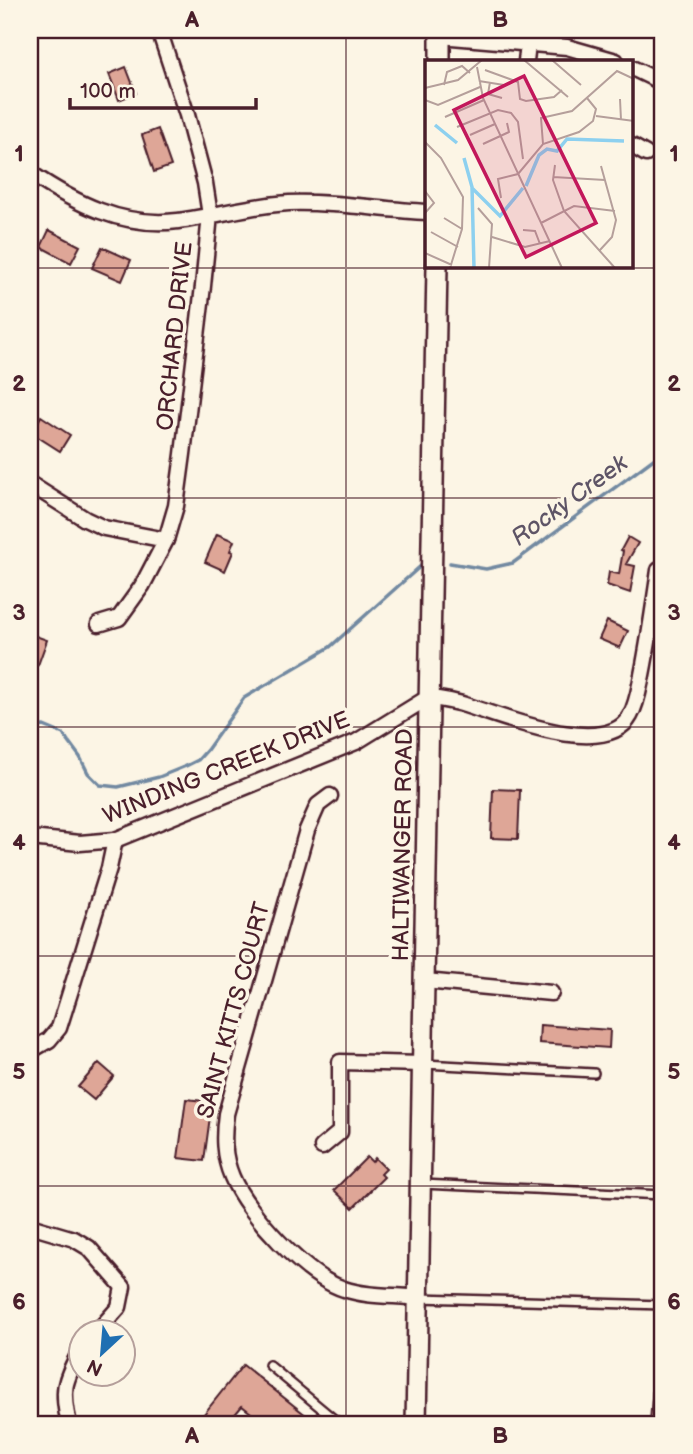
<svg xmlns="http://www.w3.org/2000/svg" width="693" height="1454" viewBox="0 0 693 1454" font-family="'Balsamiq Sans',sans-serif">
<rect width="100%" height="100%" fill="#fcf5e5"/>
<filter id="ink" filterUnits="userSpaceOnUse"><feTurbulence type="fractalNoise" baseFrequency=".0143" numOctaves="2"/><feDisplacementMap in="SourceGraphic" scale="14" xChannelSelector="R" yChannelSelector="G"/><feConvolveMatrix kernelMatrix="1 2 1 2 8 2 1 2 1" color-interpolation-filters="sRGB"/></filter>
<g filter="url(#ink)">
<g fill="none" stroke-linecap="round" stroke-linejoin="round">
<!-- stream -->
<g stroke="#7289a1" stroke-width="3.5">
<path d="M450,563L486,569L513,563L663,452"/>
<path d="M30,727L44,726L63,734L80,757L88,773L100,785L118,787L159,777L186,766L198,760L207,750L244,698L330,647L424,563"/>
</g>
</g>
<!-- building -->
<g fill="#dea697" stroke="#4a1f2b" stroke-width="2">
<path d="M126,67L136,93L119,100L109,74Z"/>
<path d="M158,129L171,166L154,172L142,135Z"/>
<path d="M49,230L80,246L71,263L41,247Z"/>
<path d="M102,247L131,260L122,281L92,268Z"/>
<path d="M41,416L70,435L60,451L30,432V417L38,422Z"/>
<path d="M217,534L234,541L230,551L233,552L225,571L205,562Z"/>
<path d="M628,537L638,543L626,564L635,566L630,593L607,585L609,572L619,574L623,551L621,550Z"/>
<path d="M607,621L628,631L620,648L599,639Z"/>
<path d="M30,634L47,640L38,665L30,661Z"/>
<path d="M493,789L520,790L518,839L491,838Z"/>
<path d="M540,1025L610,1030L609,1048L539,1043Z"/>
<path d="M99,1063L114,1076L94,1100L78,1087Z"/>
<path d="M186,1099L212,1102L204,1161L178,1158Z"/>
<path d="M367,1157L372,1162L375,1158L386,1169L381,1174L384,1177L353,1208L334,1190Z"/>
<path d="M243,1365L317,1424H265L242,1406L227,1424H196Z"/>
<path d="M654,1374L663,1375V1422L650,1421Z"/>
</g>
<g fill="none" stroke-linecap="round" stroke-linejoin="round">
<defs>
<g id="lane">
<path d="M424,1064L594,1073"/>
<path d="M422,1184L663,1195"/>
<path d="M419,1298L663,1305"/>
<path d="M269,1365L340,1424"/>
</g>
<g id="street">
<path d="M440,36L567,47L616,61"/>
<path d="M526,61L528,44"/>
<path d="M632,68L663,83"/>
<path d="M632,146L646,154"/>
<path d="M30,173C75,203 122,228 178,221C216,216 251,205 289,203C335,201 381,210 427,212"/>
<path d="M30,484L85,519L104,528L166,540"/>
<path d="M99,624L119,618L142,586L166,540L176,506L183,454L203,286L210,215L205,183L187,115L159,30"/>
<path d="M330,796L318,805L307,830L226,1114C223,1136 223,1156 232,1177C247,1213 306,1277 344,1289C367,1297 395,1295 419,1298"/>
<path d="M30,838L80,843L115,840L356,742L429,697C441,700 453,701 465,705C501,716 606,760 630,716C637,704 639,689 642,675C649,640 654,605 659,570"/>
<path d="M425,981L551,993"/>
<path d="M30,1051L49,1040L59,1028L109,868L115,840"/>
<path d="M322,1147L340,1132V1062L423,1064"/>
<path d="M30,1226L74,1239L89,1248L123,1287L119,1307L97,1332"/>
<path d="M69,1424C61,1390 64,1382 80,1351"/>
<path d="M416,1424H433"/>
</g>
<g id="secondary">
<path d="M440,61V30"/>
<path d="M416,1424L437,266"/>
</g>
</defs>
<!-- lane casing -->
<use href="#lane" stroke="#4a1f2b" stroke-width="12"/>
<!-- street casing -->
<use href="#street" stroke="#4a1f2b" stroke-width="19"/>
<!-- secondary casing -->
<use href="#secondary" stroke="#4a1f2b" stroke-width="24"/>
<!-- lane -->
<use href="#lane" stroke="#fcf5e5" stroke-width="7"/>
<!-- street -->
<use href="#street" stroke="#fcf5e5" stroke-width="14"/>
<!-- secondary -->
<use href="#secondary" stroke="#fcf5e5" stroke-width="19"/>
</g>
</g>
<!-- grid -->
<path fill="none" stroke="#4a1f2b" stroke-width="2" stroke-opacity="0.55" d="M346,30V1424M30,268H663M30,498H663M30,727H663M30,956H663M30,1186H663"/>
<g text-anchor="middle" stroke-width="7" stroke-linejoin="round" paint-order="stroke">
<!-- street labels -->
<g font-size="23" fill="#4a1f2b" stroke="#fcf5e5">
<text transform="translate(174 336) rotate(-84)" y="8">ORCHARD DRIVE</text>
<text transform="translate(226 767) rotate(-22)" y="8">WINDING CREEK DRIVE</text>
<text transform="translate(402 845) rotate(-89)" y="8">HALTIWANGER ROAD</text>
<text transform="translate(233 1010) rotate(-75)" y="8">SAINT KITTS COURT</text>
</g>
<!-- water labels -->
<g font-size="24" font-style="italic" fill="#5e5466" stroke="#fcf5e5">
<text transform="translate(569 500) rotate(-36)" y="8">Rocky Creek</text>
</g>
</g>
<!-- overview -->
<g transform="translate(425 60)">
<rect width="208" height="208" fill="#fcf5e5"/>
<path fill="none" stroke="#8dd0ef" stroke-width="3.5" d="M10,65L32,83M39,98L47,127L49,208M101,126L114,95L122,89L132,91L142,79L199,81M47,128L75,156L98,128"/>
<path fill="none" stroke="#b59f9b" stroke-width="2" d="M99,0L143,37M127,0L156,25M52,7L58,38L137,208M60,10L93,22L95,39L101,41L129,37L137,30M54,21L79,25M65,22L63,34L77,38M19,25L22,12L37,6L45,13M0,28L33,20L57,0M195,39L196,60M0,40L13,45L55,27M171,56L209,61M20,57L59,40M32,67L73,50L86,53L93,62L98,99M45,75L70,64M0,82L16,98L38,137L37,169L25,208M58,84L84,72L82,63M118,84L116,58L147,51L192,11L209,19M130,105L128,120L139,151L190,208M128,117L180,120M0,131L9,143L0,153M76,138L73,119L93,114L118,84L154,72L168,61L171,49L162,38M53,148L67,164L64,208M19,158L37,169M116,163L149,146L190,151M98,170L110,171L115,184M6,172L33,187M67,177L100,187L125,181M175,190L187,177L191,160L176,106M0,193L27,205"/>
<path fill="#c2185b" fill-opacity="0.15" stroke="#c2185b" stroke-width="3.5" d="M99,16L171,163L101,197L29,50Z"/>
<rect width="208" height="208" fill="none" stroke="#4a1f2b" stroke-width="3.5"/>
</g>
<!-- margin -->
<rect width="693" height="1454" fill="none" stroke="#fcf5e5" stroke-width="77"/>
<!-- north arrow -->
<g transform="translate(102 1353) rotate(206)"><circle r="33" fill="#fcf5e5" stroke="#b59f9b" stroke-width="2"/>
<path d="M0-5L12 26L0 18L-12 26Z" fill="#1f6fb2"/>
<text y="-10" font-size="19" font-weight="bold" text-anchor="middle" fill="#4a1f2b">N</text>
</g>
<!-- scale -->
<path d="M70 98v10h186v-10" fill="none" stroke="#4a1f2b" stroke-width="3.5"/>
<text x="80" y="98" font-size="21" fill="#4a1f2b" stroke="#fcf5e5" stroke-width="5" paint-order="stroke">100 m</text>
<rect x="38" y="38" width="616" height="1378" fill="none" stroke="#4a1f2b" stroke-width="2.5"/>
<g font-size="23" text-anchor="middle" font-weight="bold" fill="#4a1f2b">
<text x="192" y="27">A</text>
<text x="500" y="27">B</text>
<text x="19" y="161">1</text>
<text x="674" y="161">1</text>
<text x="19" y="391">2</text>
<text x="674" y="391">2</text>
<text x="19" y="620">3</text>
<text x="674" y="620">3</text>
<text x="19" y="850">4</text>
<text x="674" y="850">4</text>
<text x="19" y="1079">5</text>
<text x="674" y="1079">5</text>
<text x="19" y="1309">6</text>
<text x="674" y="1309">6</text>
<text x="192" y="1443">A</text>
<text x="500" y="1443">B</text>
</g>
</svg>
